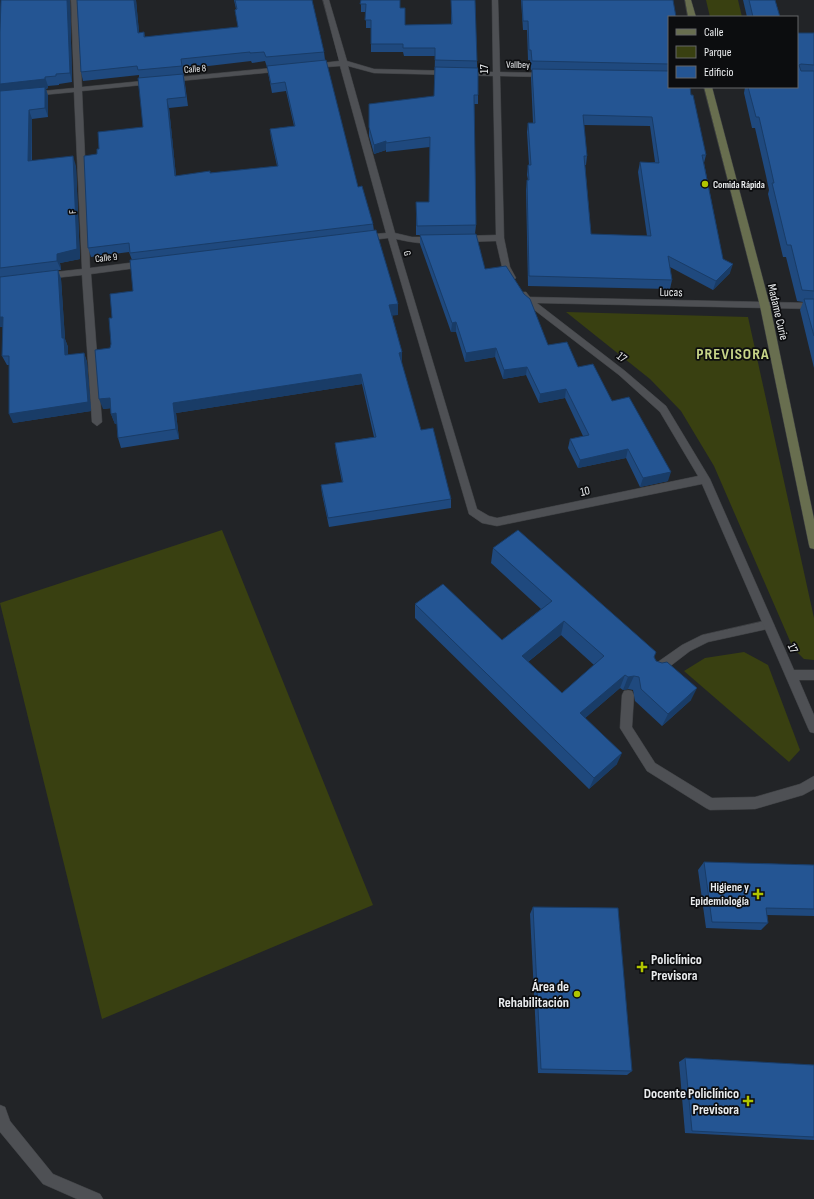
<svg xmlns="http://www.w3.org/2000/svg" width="814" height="1199" viewBox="0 0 814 1199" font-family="'Sofia Sans Condensed',sans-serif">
<rect width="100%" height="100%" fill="#222427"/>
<!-- green -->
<g fill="#394011">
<path d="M706,0H738L742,17H710Z"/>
<path d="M566,312L748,317L814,618V660L804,659L793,648L714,466L681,411L650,379Z"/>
<path d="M222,530L373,905L102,1019L0,603Z"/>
<path d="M744,652L768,665L800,750L789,762L684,671L705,658Z"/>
</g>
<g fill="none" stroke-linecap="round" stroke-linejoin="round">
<defs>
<g id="service">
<path d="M768,620L772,622L774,625L772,628L708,642L690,651L660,674L656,675L652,674L650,670L652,666L682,645L702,635Z"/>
<path d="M628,690L632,691L634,695L632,727L655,763L712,798L755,797L800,784L814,776V789L803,795L755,809L710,810L706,808L647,771L620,728L622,695L624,691Z"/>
<path d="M0,1105L5,1107L10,1121L53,1174L100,1194L103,1199H77L43,1184L0,1132Z"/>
</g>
<g id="minor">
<path d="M71,0H77L82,87L152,80L156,82L152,84L82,91L90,268L144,261L148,264L144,267L91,274L102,422L97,426L92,422L82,275L46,279L42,276L46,273L82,269L74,92L32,96L28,94L32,92L74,88Z"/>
<path d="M323,0H329L347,61L374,69L493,72L492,0H498L500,72L546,73L550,75L546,77L500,76L504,238L510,267L516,278L512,281L509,280L502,267L496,241L463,242L459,239L463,236L496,235L493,76L374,73L348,66L395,233L412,237H434L438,240C431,247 406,241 396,239L477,509L489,516L497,518L698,476L660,412L619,375L524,302L519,294L520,292H526L530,297L814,303V309L537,303L625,371L666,406L710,479L794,670H814V680H799L814,715V733L810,732L808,728L702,484L497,526L482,523L469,514L388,238L364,241L360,238L364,235L386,233L340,66L313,68L309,66L313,64L339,61Z"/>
<path d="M282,67H285V71L169,82L165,80L169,78Z"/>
</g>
<g id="secondary">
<path d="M685,0H691L696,17H688Z"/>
<path d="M704,87H712L770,306L814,519V549L810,548L809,545L760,306Z"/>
</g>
</defs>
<!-- service casing -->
<use href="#service" stroke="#3c3e41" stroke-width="1"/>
<!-- minor casing -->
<use href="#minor" stroke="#3c3e41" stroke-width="1"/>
<!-- secondary casing -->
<use href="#secondary" stroke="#3c3e41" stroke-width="1"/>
<!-- service -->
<use href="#service" fill="#4e5054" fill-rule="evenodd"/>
<!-- minor -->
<use href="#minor" fill="#4e5054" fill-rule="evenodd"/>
<!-- secondary -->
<use href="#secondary" fill="#686e4f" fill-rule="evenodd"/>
</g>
<!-- wall -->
<g fill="#1f497e" fill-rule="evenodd">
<path d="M1,0H70L72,82L59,84V85L48,86V88L46,89L48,96V117L32,119V161L76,166L80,259L60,263L61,270H58L61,279L65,339L68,347V355L84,353L87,362L91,411L13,423L9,365H7L2,356L3,327H0V32Z"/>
<path d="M77,0H136L139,33L144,32L145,37L238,27L235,10L236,9L234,0H312L324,52L325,60L358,187L373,224L374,231L398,304V315H392L402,352V363H401L421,430L451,499V508L329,527L322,494L321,485L342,482L336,452L335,443L374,437L362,384L176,413L179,439L121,448L118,438L117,423L115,424L111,414V408L103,409L110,348L111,344L112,318L133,291L132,260L129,252L91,257L88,248L97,154L99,149L143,127L139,78V75L83,81L81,72ZM251,61L252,63L265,61L267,67L272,93L286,91L294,126L270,129L271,138L277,166L210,173L176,176L169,108L188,106L183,69Z"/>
<path d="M361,0L400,8L405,25L451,24V0H475L478,95V104H474L476,225L475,234L485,269L548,345L578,367L612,401L668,481L640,487L626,458L578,468L568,448L570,439L583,436L565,398L539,403L526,375L503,379L495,357L465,362L456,332H451L420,244V235H416V202H429L430,147L386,152V150L374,154L369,136V127L434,96L435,56H404L403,52H371V28H366V12H361Z"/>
<path d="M521,0H673L669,17V87L706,155L704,163L723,259L730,273L713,290L670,267L672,280L670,289L528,286L526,190L527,180H528L527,175L528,165H529L527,132L528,123H533L531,78L532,70H531L530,60H528L527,30H523ZM584,125L650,126L655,162H640L638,172L647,236L591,234L585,165H586L587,156Z"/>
<path d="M743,0H775L780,17H747Z"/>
<path d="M797,33H814V368L800,310L803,302L797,301L786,257H783L768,194L769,190L766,176L755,128H752L744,93L745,87H797Z"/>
<path d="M493,548L654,657L656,661L691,700L662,726L635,701L633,690L628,689L623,690L620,688L585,718L617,764L589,789L415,618V604L502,640L541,609L491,563ZM561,635L594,665L562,693L528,662Z"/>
<path d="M704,862L814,865V916L767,915L768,923L761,930L706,928L698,870Z"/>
<path d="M533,907L632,1071L627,1075L538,1073L530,914Z"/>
<path d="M685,1058L814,1065V1140L685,1133L679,1062Z"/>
</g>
<!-- shaded-wall -->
<g fill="#193c67">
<path d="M67,0H70L72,82L70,73Z"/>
<path d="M134,0H136L140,42L138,33Z"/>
<path d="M45,77L48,86V88L46,89L48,96V117L45,108L0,94V84Z"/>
<path d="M167,99L169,108L177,185L175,176Z"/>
<path d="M29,110L32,119L31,171L28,161Z"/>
<path d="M386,141V150L374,154V145Z"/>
<path d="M73,156L76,166L80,259L60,263L61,270L57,261V254Z"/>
<path d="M733,264L730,273L713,290L716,281Z"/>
<path d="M58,270L61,279L65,339L68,347V364L65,355L62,338Z"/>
<path d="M398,304V315L390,316L389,305Z"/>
<path d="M0,317H3L7,326L0,327Z"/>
<path d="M456,322V332H451L452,323Z"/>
<path d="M496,348L495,357L465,362L466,353Z"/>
<path d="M402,352V363H399V353Z"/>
<path d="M84,353L87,362L91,411L13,423L9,414Z"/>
<path d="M527,367L526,375L503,379L504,370Z"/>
<path d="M361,374L362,384L176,413L179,439L176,429L173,403Z"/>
<path d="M566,389L565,398L539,403L540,394Z"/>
<path d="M110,398L113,408L103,409L99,399Z"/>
<path d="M116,413L119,423L115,424L111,414Z"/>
<path d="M628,449L626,458L578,468L580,460Z"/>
<path d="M671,472L668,481L640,487L643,478Z"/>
<path d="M564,621L561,635L519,669L522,656Z"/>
<path d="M625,675L620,688L576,726L580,713Z"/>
<path d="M634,676L628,689L623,690L628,677Z"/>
<path d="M697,688L691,700L662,726L668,714Z"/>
<path d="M622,753L617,764L589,789L594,778Z"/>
</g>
<!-- building -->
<g fill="#245593" stroke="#193c67" fill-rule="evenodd">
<path d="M1,0H67L70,73L56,74V76L45,77V79L0,84V32Z"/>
<path d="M77,0H134L138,33L144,32V37L238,27L235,10L237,9L235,0H312L324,52L266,57L264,52L250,53V52L181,59L182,66L138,70L137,66L81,72Z"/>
<path d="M361,0H400V8H405V25L452,24L451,0H475L477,61L435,60V48H403V44H371V20H365L366,4H360Z"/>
<path d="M522,0H673L676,17H669V64L532,61L531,50H529L528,21H523Z"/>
<path d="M749,0H775L780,17H753Z"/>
<path d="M797,33H814V65L801,64L799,65L801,71H814V291L802,290L791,245H787L772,183H774L770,165L759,117H756L748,87H797Z"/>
<path d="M326,60L358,187L362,186L373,224L130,253L129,243L88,248L84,156L97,154V149H99L98,132L143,127L138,78L183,74L186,97L167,99L175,176L210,171V173L278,166L270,129L295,126L285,82L271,84L267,66Z"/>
<path d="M435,67L478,68V95H474L476,225L417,226L416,202H429L430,137L386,143V141L374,145L369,127V104L434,96Z"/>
<path d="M532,69L669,71V87H690L691,95H693L706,155H702L723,259L733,264L716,281L668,256L672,280L529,276L527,180H529L528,165H531L528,123H535ZM583,115L652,117L659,163L640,162L651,236L591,234L584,156H587Z"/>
<path d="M45,87V108L29,110L28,161L73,156L77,249L57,254V261L0,268V91Z"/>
<path d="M376,230L398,304L389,305L402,352L399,353L421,430L433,428L451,499L328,518L321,485L343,482L335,443L376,437L361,374L173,403L176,429L118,438L116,413L111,414L110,398L99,399L95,350L110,348L111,344L109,318H112L110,294L133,291L130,260Z"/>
<path d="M476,234L485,269L506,266L524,294L530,299L548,345L567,342L578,367L593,364L612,401L629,397L671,472L643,478L628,449L580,460L570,439L589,435L566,389L540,394L527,367L504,370L496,348L466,353L456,322L452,323L420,235Z"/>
<path d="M58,270L62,338H64L65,355L84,353L88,402L9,414V356H2L3,317H0V277Z"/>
<path d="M804,299H814V336Z"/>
<path d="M518,530L656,652L654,657L656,661L662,663L667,662L697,688L668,714L641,689L639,677L634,676L628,677L625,675L580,713L622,753L594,778L415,604L443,584L502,640L552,601L493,548ZM564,621L604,656L562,693L522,656Z"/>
<path d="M704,862L814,865V909L766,908L768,923L712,922Z"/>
<path d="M533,907L618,908L632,1071L541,1069Z"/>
<path d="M685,1058L814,1065V1137L692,1131Z"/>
</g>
<!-- markers -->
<g fill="#b1c500" stroke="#0c0d0f" stroke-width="1.5">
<circle cx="705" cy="184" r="4"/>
<path d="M756 888h4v4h4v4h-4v4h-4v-4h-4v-4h4z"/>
<path d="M640 961h4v4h4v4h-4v4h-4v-4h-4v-4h4z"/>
<circle cx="577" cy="994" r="4"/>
<path d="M746 1095h4v4h4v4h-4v4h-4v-4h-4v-4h4z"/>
</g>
<g text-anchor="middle" stroke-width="3.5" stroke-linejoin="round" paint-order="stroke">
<!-- far-street labels -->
<g font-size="10" fill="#eaecee" stroke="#0c0d0f">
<text transform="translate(518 64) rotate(1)" y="4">Vallbey</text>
<text transform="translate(195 68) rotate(-5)" y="4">Calle 8</text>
<text transform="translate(72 212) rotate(-93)" y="4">F</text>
<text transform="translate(408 253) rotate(74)" y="4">G</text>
<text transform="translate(106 257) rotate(-7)" y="4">Calle 9</text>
</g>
<!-- far-poi labels -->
<g font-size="10" font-weight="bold" fill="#eaecee" stroke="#0c0d0f" text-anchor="start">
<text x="713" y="188">Comida Rápida</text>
</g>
<!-- street labels -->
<g font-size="12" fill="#eaecee" stroke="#0c0d0f">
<text transform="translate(484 69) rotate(-90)" y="4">17</text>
<text transform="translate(671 292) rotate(1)" y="4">Lucas</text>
<text transform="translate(778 312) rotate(77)" y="4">Madame Curie</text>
<text transform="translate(622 357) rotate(38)" y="4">17</text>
<text transform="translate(585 491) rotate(-12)" y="4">10</text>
<text transform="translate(793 648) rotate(65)" y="4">17</text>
</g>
<!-- poi labels -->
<g font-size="12" font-weight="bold" fill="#eaecee" stroke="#0c0d0f" text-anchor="end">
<text x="749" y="891">Higiene y<tspan x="749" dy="14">Epidemiología</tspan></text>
</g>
<!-- near-poi labels -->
<g font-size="14" font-weight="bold" fill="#eaecee" stroke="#0c0d0f" text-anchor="end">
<text x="651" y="964" text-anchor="start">Policlínico<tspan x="651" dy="16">Previsora</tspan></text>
<text x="569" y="991">Área de<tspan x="569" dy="16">Rehabilitación</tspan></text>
<text x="739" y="1098">Docente Policlínico<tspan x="739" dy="16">Previsora</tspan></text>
</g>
<!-- district labels -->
<g font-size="16" font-weight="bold" letter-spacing="1" fill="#c7d588" stroke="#0c0d0f">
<text x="733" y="359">PREVISORA</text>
</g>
</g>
<!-- legend -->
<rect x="668" y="16" width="130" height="72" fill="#0c0d0f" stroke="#656668"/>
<rect x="676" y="29" width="20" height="6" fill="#686e4f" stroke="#656668"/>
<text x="704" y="36" font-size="12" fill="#eaecee">Calle</text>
<rect x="676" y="46" width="20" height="12" fill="#394011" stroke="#656668"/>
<text x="704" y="56" font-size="12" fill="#eaecee">Parque</text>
<rect x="676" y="66" width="20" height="12" fill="#245593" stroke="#656668"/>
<text x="704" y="76" font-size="12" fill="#eaecee">Edificio</text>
</svg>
